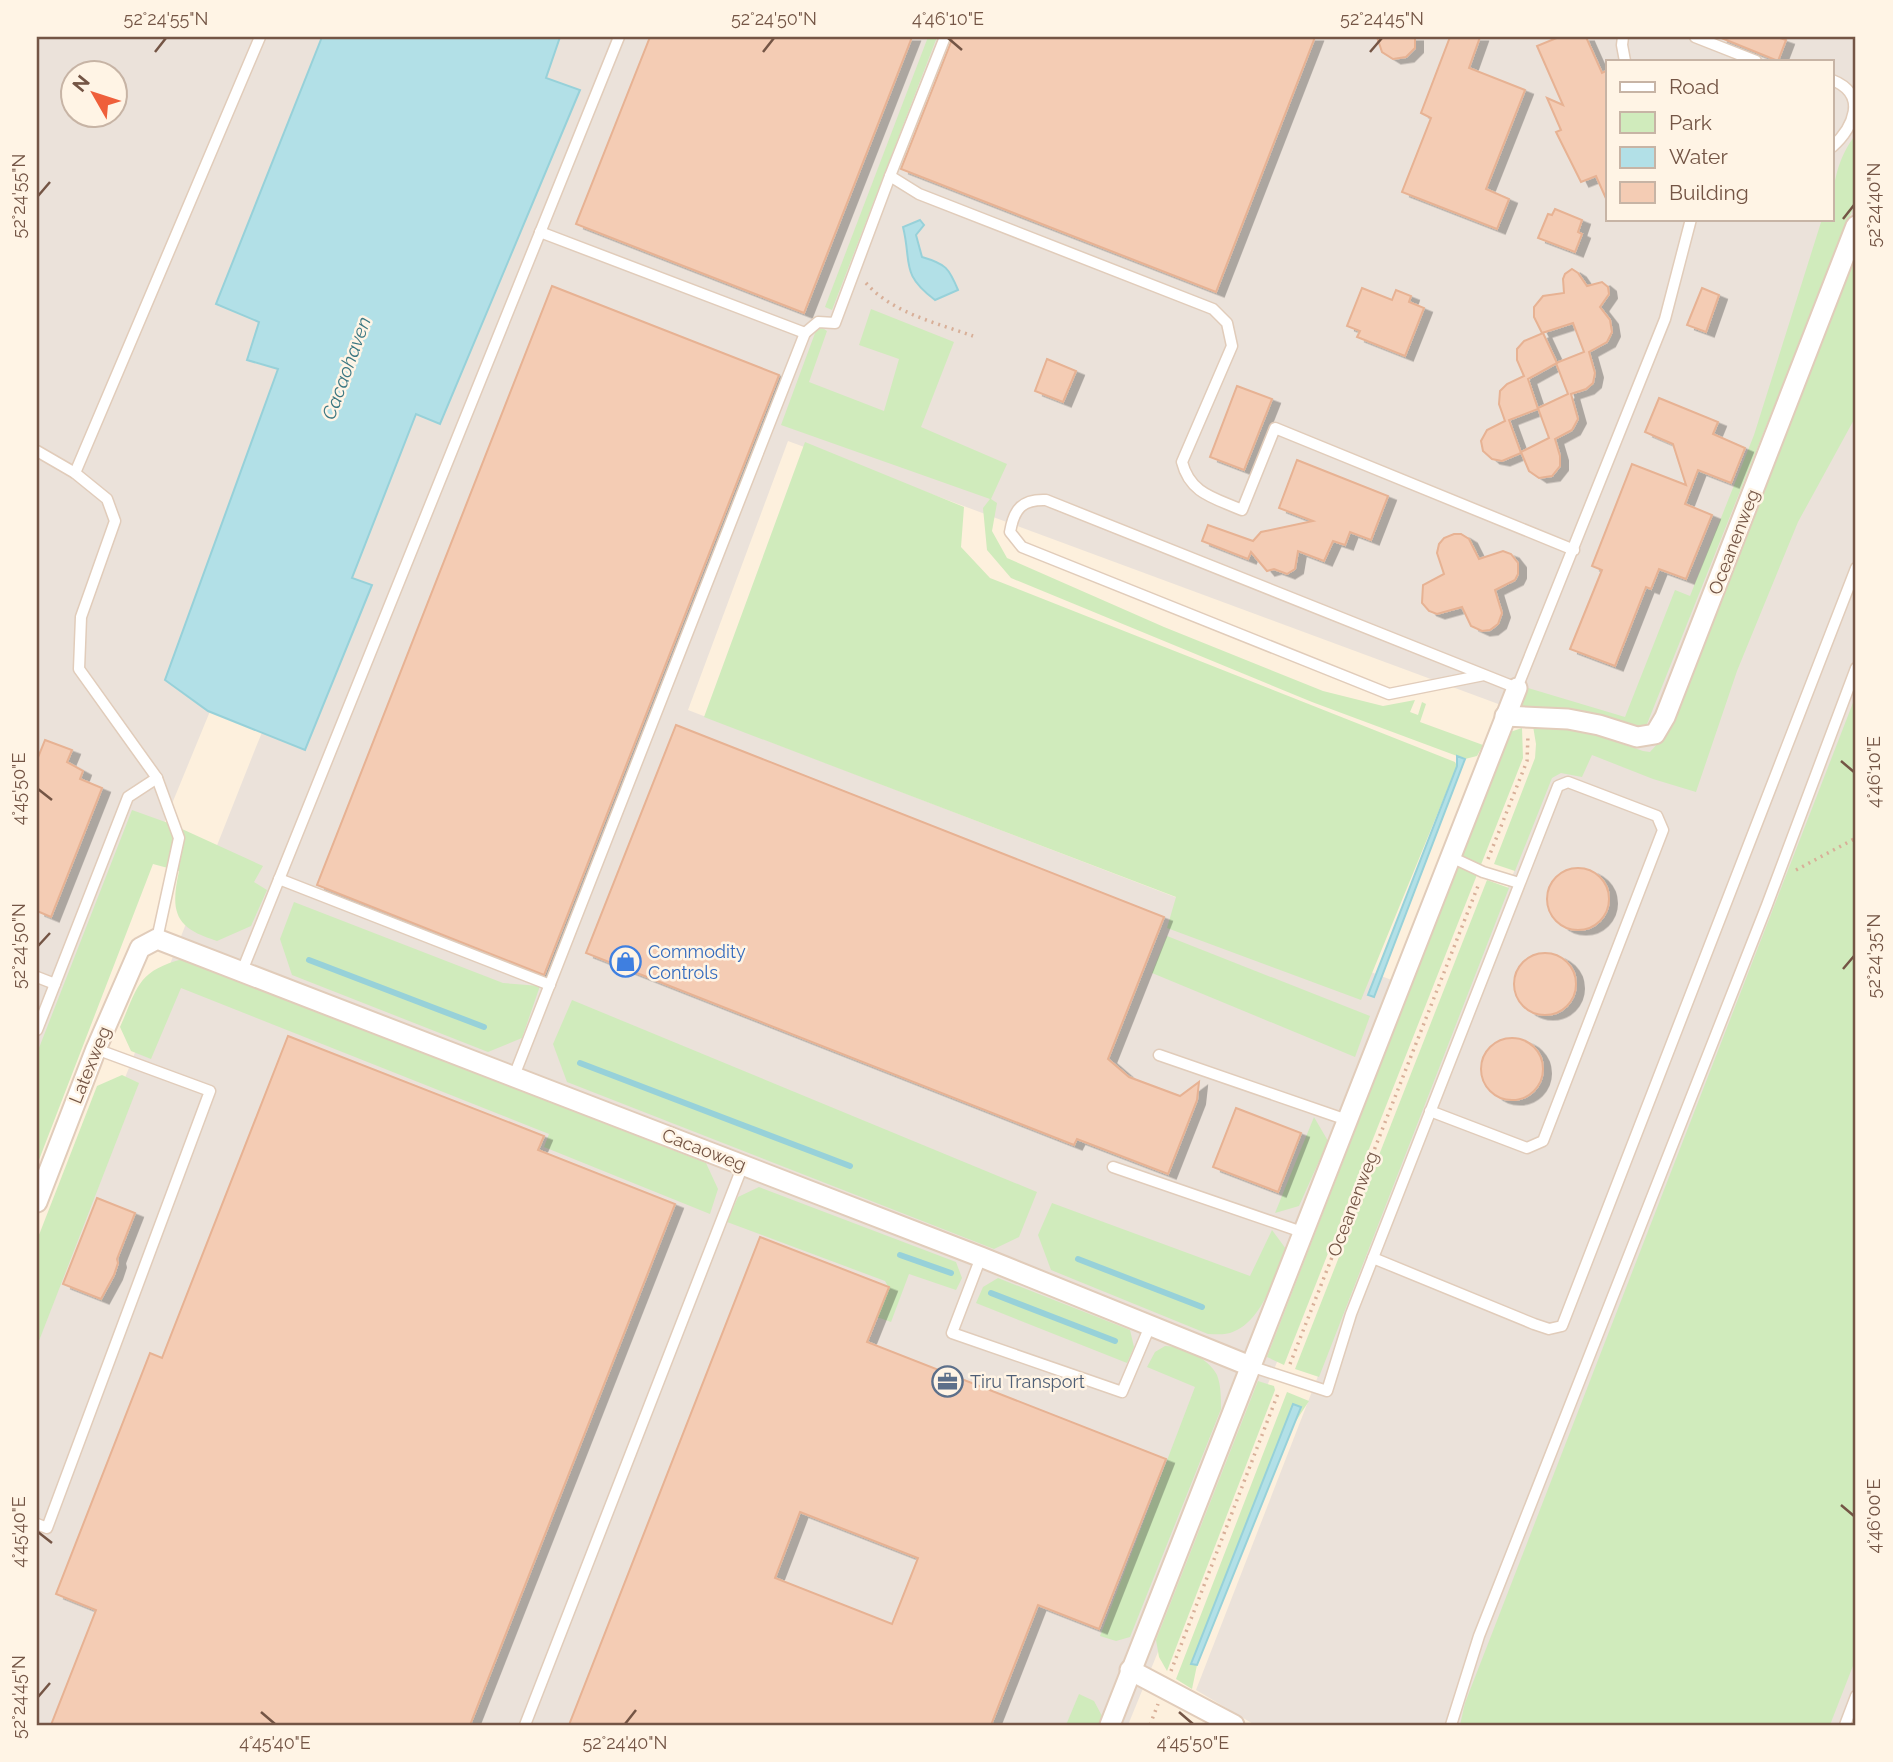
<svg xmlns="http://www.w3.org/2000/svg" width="1893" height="1762" viewBox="0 0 1893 1762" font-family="Raleway,sans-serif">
<defs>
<filter id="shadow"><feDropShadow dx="8" dy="4.5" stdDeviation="0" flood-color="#0004"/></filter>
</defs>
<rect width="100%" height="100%" fill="#fdf0dd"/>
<!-- industrial -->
<g fill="#ebe2da" fill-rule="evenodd">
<path d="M37,37H336L302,370L213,704L37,1132ZM74,74H116V116H74Z"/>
<path d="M549,37H1856V249L1658,763L788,441L688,710L1428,994L1128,1725H37V1300L256,747ZM1608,61H1832V219H1608Z"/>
<path d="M1856,304V1725H1255L1196,1690L1564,743L1661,772Z"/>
</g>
<!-- green -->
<g fill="#d0ebbc">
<path d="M928,37H937L832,310L825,307Z"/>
<path d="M1856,134V201L1643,734L1594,717L1521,706L1528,688L1625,717L1675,590L1690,596L1754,435L1822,219H1832C1832,187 1836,160 1856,134Z"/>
<path d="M1856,236V416L1798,522L1737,671L1696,792L1653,779L1592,755L1582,777L1561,773L1552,778L1515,871L1494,864L1535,758L1536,744L1533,726L1573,727L1643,751L1650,752L1659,742Z"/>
<path d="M871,309L954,342L921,427L1007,464L991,499L997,503L992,531L1007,558L1164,627L1323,691L1383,706L1415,700L1410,712L1418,715L1422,702L1426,704L1420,722L1483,745L1477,756L1465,759L1457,756L1312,702L1011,578L987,550L983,508L990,499L781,425L818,325L827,331L809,382L884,411L899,359L859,345Z"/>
<path d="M805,442L964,507L961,547L990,578L1455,762L1457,766L1361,1000L1167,928L1176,897L704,717Z"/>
<path d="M1856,695V1658L1830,1725H1460L1465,1703Z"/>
<path d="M1522,728L1523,758L1284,1365L1267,1357L1510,732Z"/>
<path d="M132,810L171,824L263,866L254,882L267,890L251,926L217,941C175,928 170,913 179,871L153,864L37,1165V1053Z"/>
<path d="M1487,880L1509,888L1319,1377L1295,1369Z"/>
<path d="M294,902L503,983L540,986L522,1038L488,1052L292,975L280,939Z"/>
<path d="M1167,936L1370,1016L1355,1057L1152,973Z"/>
<path d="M183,959L706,1163L718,1189L710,1214L544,1147L549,1134L181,988L151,1059L131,1051L120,1027C138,987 137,971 183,959Z"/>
<path d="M572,1000L1037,1192L1019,1237L994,1249L567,1082L553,1044Z"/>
<path d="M122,1075L139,1083L37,1346V1240L97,1086Z"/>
<path d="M1314,1117L1328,1141L1299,1206L1275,1213Z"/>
<path d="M759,1187L956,1262L962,1278L956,1290L909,1274L891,1322L877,1317L889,1288L885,1281L727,1222L738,1197Z"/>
<path d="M1052,1203L1250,1276L1272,1230L1286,1249C1273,1278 1263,1322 1230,1333C1223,1335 1215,1334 1208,1334L1051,1270L1038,1235Z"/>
<path d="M998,1278L1130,1330L1134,1347L1127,1363L976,1303L983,1287Z"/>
<path d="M1165,1346C1183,1346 1208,1358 1217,1375C1221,1385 1221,1398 1221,1409L1130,1637L1116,1641L1100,1636L1195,1387L1147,1367L1155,1352Z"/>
<path d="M1258,1381L1274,1386L1275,1390L1167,1671L1159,1657L1156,1640Z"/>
<path d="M1287,1392L1309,1401L1294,1424L1301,1408L1293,1404L1192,1663L1197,1665L1192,1689L1176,1679Z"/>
<path d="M1079,1694L1094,1701L1102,1716L1099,1725H1066Z"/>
</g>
<!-- water -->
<g fill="#b2e0e7" stroke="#97d1d9" stroke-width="2">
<path d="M322,37H560L546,78L580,90L440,424L416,414L352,578L372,585L305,750L208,711L165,680L278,369L247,360L259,322L216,304Z"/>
<path d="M920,220L924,225L916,235L922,257C946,264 949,268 958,290L935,300C900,274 912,263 903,227Z"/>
<path d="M1457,756L1465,759L1374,997L1368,995L1457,766Z"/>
<path d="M1293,1404L1301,1407L1197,1665L1191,1664Z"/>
</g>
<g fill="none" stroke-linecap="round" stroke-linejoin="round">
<!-- stream -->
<g stroke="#97d1d9" stroke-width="6">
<path d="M309,960L484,1027"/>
<path d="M580,1063L850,1166"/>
<path d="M900,1255L951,1273"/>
<path d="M1078,1259L1202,1307"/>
<path d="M991,1293L1115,1341"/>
</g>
</g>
<!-- building -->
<g fill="#f4ccb4" stroke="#e7b293" stroke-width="2" fill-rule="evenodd" filter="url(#shadow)">
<path d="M650,37H912L804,313L576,224Z"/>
<path d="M953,37H1315L1216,292L901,169Z"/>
<path d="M1377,37H1415V48L1406,57L1393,59L1382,52Z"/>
<path d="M1450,37H1480L1469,68L1525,90L1486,189L1509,199L1497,229L1402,192L1431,118L1421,113Z"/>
<path d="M1559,37H1586L1602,73L1608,70V203L1596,176L1581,182L1556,132L1561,130L1547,98L1563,105L1537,46Z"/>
<path d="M1719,37H1777L1786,40L1778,61Z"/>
<path d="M1555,209L1582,220L1578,232L1582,234L1575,252L1538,238L1548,214L1552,215Z"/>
<path d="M1572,269L1578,273L1587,286L1602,282L1608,287L1609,294L1600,307L1610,320L1612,332L1607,342L1589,352L1595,373L1593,383L1586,389L1571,394L1578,419L1572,430L1555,439L1560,456V466L1552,476L1539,478L1529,471L1521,452L1549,438L1538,408L1568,394L1556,363L1584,352L1573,323L1542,333L1534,317V307L1543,296L1564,293L1563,279L1565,274Z"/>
<path d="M552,286L779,375L544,975L317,885Z"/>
<path d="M1362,288L1392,300L1396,290L1411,296L1409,302L1424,308L1405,356L1357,337L1360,331L1347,326Z"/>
<path d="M1702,288L1719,295L1706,332L1687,325Z"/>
<path d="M1543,333L1557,363L1528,379L1538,409L1509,420L1521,453L1502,461L1492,459L1483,451L1481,441L1487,430L1505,421L1499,404L1500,391L1507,384L1524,376L1517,360V349L1524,341Z"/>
<path d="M1047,359L1076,371L1063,402L1035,391Z"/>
<path d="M1237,386L1272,399L1244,470L1210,457Z"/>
<path d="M1659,398L1718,422L1713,434L1745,448L1731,483L1698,470L1685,504L1712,515L1686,579L1659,569L1651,589L1646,587L1615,666L1570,649L1602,570L1592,566L1632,464L1686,485L1673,444L1645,432Z"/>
<path d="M1297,460L1388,496L1371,540L1350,532L1345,545L1333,541L1324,561L1298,551L1295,569L1287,574L1274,569L1267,571L1251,552L1248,559L1202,541L1208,525L1253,541L1261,532L1313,521L1279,508Z"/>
<path d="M1454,534H1461L1469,539L1479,559L1503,551L1511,554L1518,563V574L1515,580L1495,590L1502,613L1498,624L1490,630L1482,631L1471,626L1462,607L1437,614L1429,611L1422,603L1423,585L1444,574L1437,553L1439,544L1444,538Z"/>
<path d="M676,725L1164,917L1108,1059L1129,1077L1180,1096L1199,1082L1197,1100L1168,1174L1077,1139L1074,1145L586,953Z"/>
<path d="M45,740L72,750L67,762L83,771L80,779L102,788L51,917L37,911V760Z"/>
<circle cx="1578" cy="899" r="31"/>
<circle cx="1545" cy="984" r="31"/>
<path d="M288,1036L544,1136L538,1150L675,1204L470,1725H51L96,1610L56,1594L150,1353L162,1358Z"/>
<circle cx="1512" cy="1069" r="31"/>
<path d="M1236,1108L1301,1133L1278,1192L1213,1167Z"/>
<path d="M97,1198L135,1213L117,1259L118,1263L114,1275L101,1299L63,1284Z"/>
<path d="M760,1237L889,1287L867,1342L1166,1459L1099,1629L1038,1605L991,1725H569ZM800,1512L918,1558L892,1624L775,1578Z"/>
</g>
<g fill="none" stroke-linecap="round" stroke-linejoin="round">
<defs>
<g id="lane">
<path d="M1623,37L1622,45L1625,61"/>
<path d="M1695,37L1756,61"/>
<path d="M1832,80C1869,94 1853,128 1832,147"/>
<path d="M890,176L945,37"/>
<path d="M805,333L818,322L835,323L890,176L919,194L1213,309L1227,323L1232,346L1182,462C1190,494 1215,498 1242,510L1275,428L1574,550"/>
<path d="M37,451L75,473L107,499L115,521L81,617L79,669L157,778L179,838L157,939"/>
<path d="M75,473L260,37"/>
<path d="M1484,675L1389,694L1022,547L1010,532C1014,509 1022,499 1046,500L1517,688L1665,319L1691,219"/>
<path d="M1451,857L1483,872L1519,883"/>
<path d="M279,879L550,985"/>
<path d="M242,971L619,37"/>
<path d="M37,977L55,984"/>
<path d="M37,1030L128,797L157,778"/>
<path d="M1159,1055L1347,1120"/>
<path d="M514,1076L805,333L540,232"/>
<path d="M1113,1167L1302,1232"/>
<path d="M981,1257L952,1333L1122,1392L1150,1326"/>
<path d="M1373,1258L1534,1324L1549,1329L1562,1326L1856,568"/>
<path d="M1250,1366L1327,1391L1351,1314L1558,786L1568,782L1657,816L1663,830L1543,1141L1527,1148L1430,1111"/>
<path d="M37,1524L47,1528L210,1091L96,1049"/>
<path d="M525,1725L743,1165"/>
<path d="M1451,1725L1479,1636L1767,905L1856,668"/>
<path d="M1845,1725L1856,1696"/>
</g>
<g id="street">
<path d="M1505,716L1568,719L1599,725L1637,737L1655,734L1665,717L1856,226"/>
<path d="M37,1202L96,1049L140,948L157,939L981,1257L1250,1366"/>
<path d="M1130,1670L1234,1725"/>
<path d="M1110,1725L1517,688"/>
</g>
</defs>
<!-- lane casing -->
<use href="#lane" stroke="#e1ccba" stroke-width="13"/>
<!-- street casing -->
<use href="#street" stroke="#e1ccba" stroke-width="23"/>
<!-- path -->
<g stroke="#d8af98" stroke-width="3.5" stroke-dasharray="2 5" stroke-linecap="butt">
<path d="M866,283C892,313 937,323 973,336"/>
<path d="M1488,859L1527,761L1528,735"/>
<path d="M1796,870L1856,838"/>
<path d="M1290,1364L1478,886"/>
<path d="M1171,1671L1279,1391"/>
<path d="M1150,1725L1158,1704"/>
</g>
<!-- lane -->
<use href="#lane" stroke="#fff" stroke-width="10"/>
<!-- street -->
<use href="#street" stroke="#fff" stroke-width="19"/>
</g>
<!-- ticks -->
<path fill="none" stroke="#745545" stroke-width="2.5" d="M948,38L962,50M155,52L166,38M763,52L774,38M1370,52L1382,38M38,196L50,182M1843,219L1854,205M1841,761L1854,772M38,789L52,800M38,946L50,933M1843,969L1854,956M1841,1505L1854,1516M38,1532L52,1543M38,1697L50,1683M261,1712L275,1724M1179,1712L1193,1724M625,1724L636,1710"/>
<!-- icons -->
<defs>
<symbol id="shop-ring" viewBox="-11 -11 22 22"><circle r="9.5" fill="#fff4e5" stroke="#3f7fe0" stroke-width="1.5"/><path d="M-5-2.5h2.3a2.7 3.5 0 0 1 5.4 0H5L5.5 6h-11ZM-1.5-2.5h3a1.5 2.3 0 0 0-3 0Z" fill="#3f7fe0"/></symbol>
<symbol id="office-ring" viewBox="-11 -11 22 22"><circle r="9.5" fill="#fff4e5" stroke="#5c6f8a" stroke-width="1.5"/><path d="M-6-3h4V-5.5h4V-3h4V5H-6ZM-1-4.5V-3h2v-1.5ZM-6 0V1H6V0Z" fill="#5c6f8a"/></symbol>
</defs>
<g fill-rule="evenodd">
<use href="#shop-ring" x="608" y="944" width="35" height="35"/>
<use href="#office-ring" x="930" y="1364" width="35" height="35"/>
</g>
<g text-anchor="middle" stroke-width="5" stroke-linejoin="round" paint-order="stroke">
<!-- street labels -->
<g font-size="18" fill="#745545" stroke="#fff4e5">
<text transform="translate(1734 542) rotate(-69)" y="6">Oceanenweg</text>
<text transform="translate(90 1065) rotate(-68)" y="6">Latexweg</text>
<text transform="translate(704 1150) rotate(21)" y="6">Cacaoweg</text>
<text transform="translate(1353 1204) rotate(-69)" y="6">Oceanenweg</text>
</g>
<!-- shop labels -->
<g font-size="18" fill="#366cbe" stroke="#fff4e5" text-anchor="start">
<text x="648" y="958">Commodity<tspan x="648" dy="21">Controls</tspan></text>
</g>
<!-- service labels -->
<g font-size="18" fill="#4e5e75" stroke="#fff4e5" text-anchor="start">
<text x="970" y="1388">Tiru Transport</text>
</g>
<!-- water labels -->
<g font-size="19" font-style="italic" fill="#3b7782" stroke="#fff4e5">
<text transform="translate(346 368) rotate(-70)" y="7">Cacaohaven</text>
</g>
</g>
<!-- border -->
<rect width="1893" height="1762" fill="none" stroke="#fff4e5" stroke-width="77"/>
<!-- legend -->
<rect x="1606" y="60" width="228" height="161" fill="#fff4e5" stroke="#c7b4a5" stroke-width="2"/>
<rect x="1620" y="82" width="35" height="10" fill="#ffffff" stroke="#c7b4a5" stroke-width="2"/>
<text x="1669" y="94" font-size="21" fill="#745545">Road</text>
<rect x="1620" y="112" width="35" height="21" fill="#d0ebbc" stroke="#c7b4a5" stroke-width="2"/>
<text x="1669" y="130" font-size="21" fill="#745545">Park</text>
<rect x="1620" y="147" width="35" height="21" fill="#b2e0e7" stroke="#c7b4a5" stroke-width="2"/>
<text x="1669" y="164" font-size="21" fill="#745545">Water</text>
<rect x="1620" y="182" width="35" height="21" fill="#f4ccb4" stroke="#c7b4a5" stroke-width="2"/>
<text x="1669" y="200" font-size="21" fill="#745545">Building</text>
<!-- north arrow -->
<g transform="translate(94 94) rotate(309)"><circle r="33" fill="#fff4e5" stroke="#c7b4a5" stroke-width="2"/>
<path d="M0-5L12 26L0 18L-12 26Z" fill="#ef5f3b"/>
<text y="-10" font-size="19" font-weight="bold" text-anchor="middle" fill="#745545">N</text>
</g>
<rect x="38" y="38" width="1816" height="1686" fill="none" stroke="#745545" stroke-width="2.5"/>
<g font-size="18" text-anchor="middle" fill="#745545">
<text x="166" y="25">52°24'55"N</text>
<text x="774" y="25">52°24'50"N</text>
<text x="948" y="25">4°46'10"E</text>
<text x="1382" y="25">52°24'45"N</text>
<text transform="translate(19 196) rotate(-90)" y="6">52°24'55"N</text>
<text transform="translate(1874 205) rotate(-90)" y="6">52°24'40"N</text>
<text transform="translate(1874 772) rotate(-90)" y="6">4°46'10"E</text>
<text transform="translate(19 789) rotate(-90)" y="6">4°45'50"E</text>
<text transform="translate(19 946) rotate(-90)" y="6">52°24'50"N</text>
<text transform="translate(1874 956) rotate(-90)" y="6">52°24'35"N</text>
<text transform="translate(1874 1516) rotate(-90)" y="6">4°46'00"E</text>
<text transform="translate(19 1532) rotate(-90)" y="6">4°45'40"E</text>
<text transform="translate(19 1697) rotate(-90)" y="6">52°24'45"N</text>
<text x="275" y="1749">4°45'40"E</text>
<text x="625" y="1749">52°24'40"N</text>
<text x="1193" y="1749">4°45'50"E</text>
</g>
</svg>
